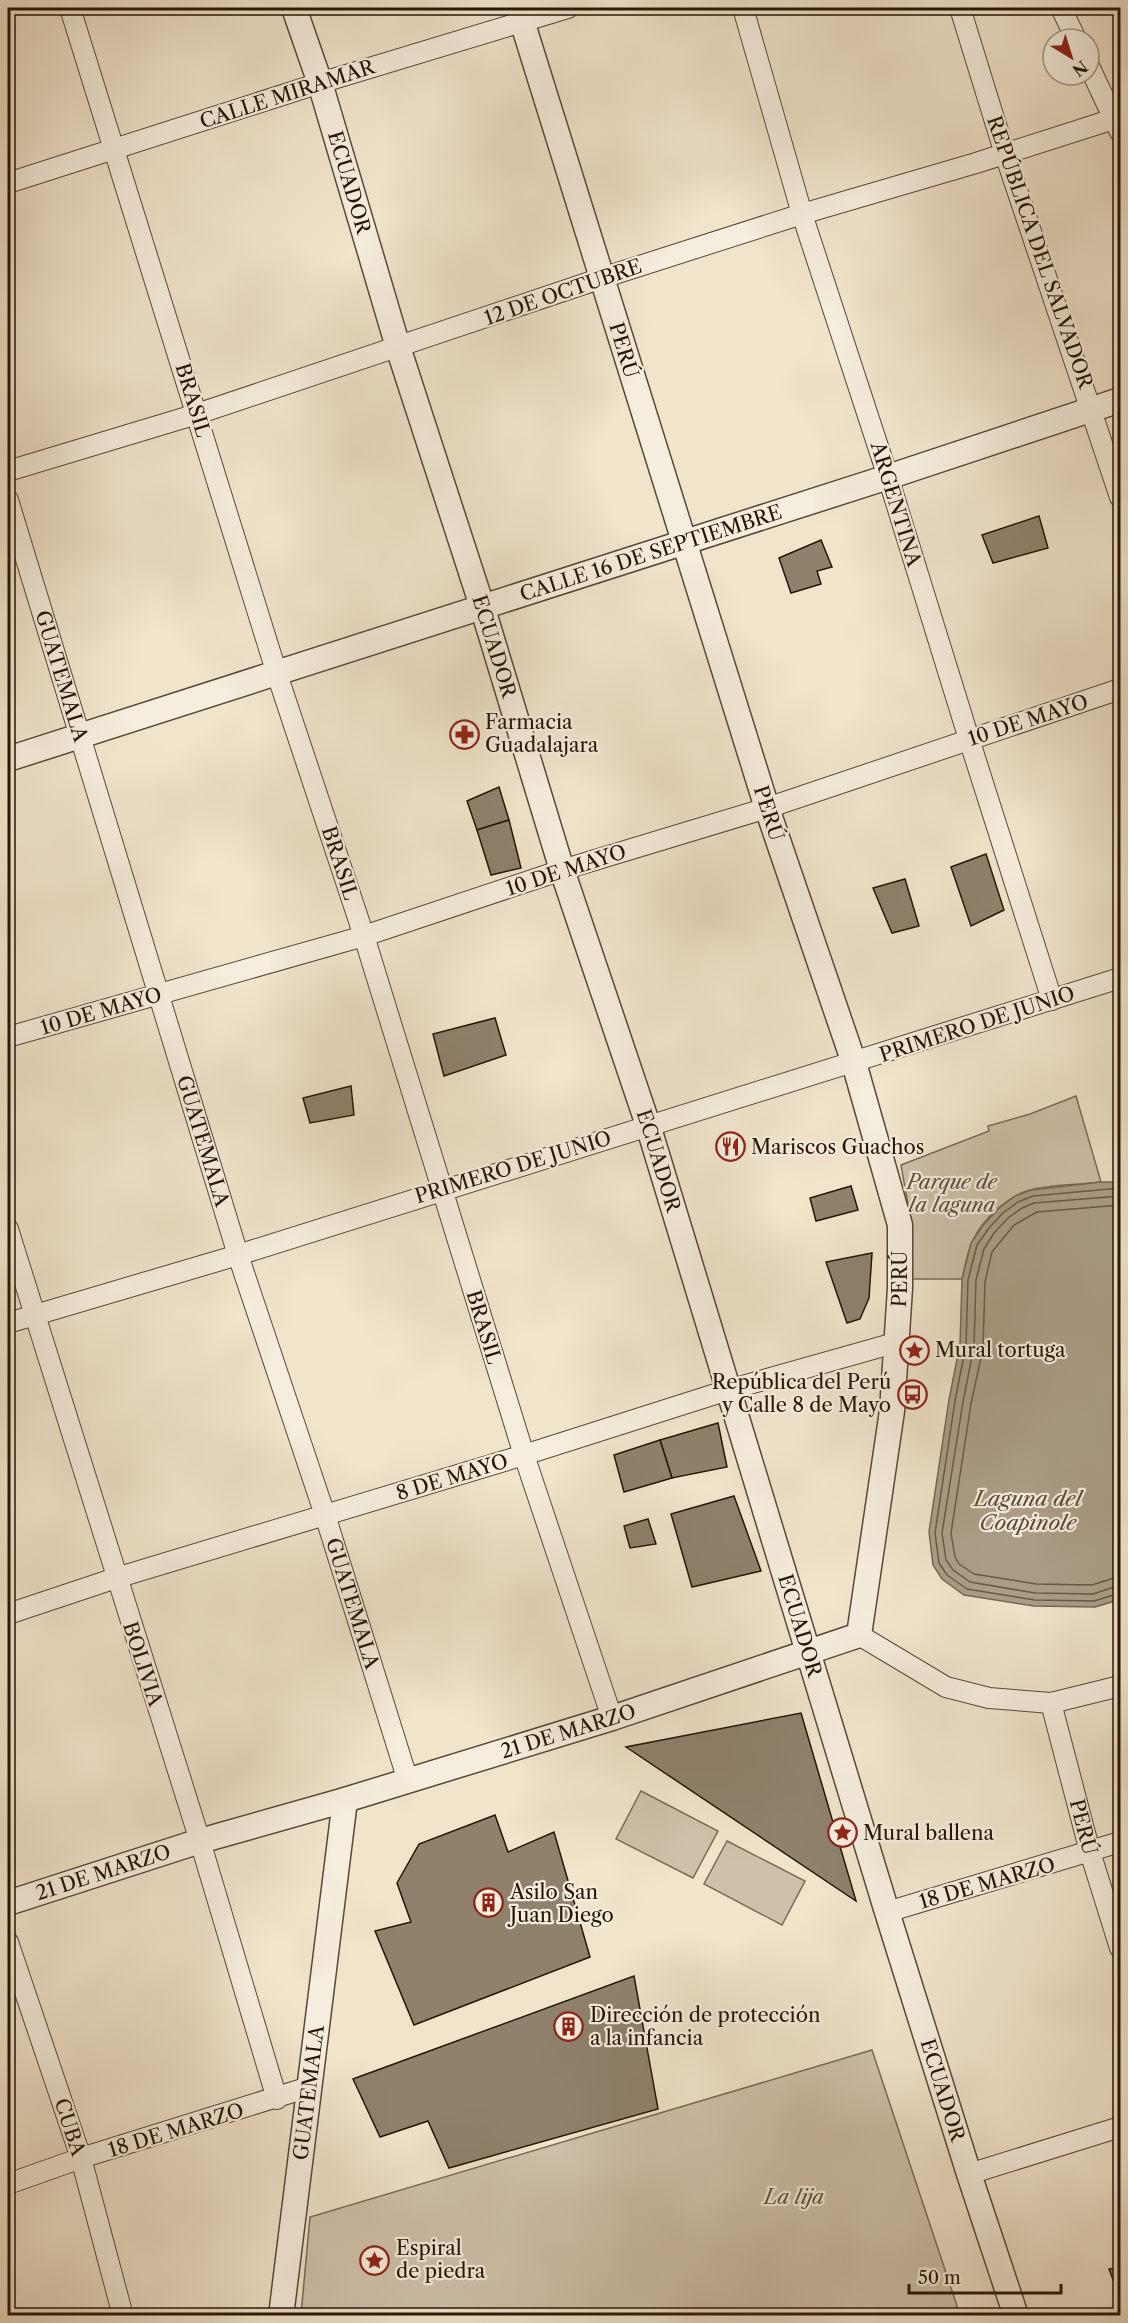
<svg xmlns="http://www.w3.org/2000/svg" width="1128" height="2323" viewBox="0 0 1128 2323" font-family="'Libre Caslon Text',serif">
<rect width="100%" height="100%" fill="#f0e4cb"/>
<filter id="stains"><feTurbulence type="fractalNoise" baseFrequency=".00333" numOctaves="4"/><feColorMatrix values="0 0 0 0 .2 0 0 0 0 .09 0 0 0 0 .02 0 0 0 .5 -.17"/></filter>
<radialGradient id="worn" r=".72"><stop offset=".6" stop-color="#630" stop-opacity="0"/><stop offset="1" stop-color="#630" stop-opacity=".3"/></radialGradient>
<!-- green -->
<g fill="#cec1aa" stroke="#7a6b58" stroke-width="1.5">
<path d="M1076,1096L1101,1182C1078,1185 1052,1184 1030,1190C1006,1197 982,1220 972,1242C967,1253 965,1267 962,1279H909L912,1228L901,1165L989,1131L988,1126L1030,1114Z"/>
<path d="M641,1791L718,1831L693,1878L616,1839Z"/>
<path d="M727,1841L805,1881L782,1925L704,1884Z"/>
<path d="M872,2050L960,2315H301L310,2217Z"/>
</g>
<!-- water -->
<path fill="#ab9e88" stroke="#766754" stroke-width="1.5" d="M1101,1182H1120V1597L1115,1601L1095,1607L1034,1606L964,1595L942,1579L933,1565L929,1532L949,1400L960,1344L962,1279L971,1243L984,1224L999,1208L1015,1196L1031,1190Z"/>
<g fill="none" stroke-linecap="round" stroke-linejoin="round">
<!-- shore -->
<g stroke="#685a47" stroke-width="1.5">
<path d="M1120,1188L1033,1196L1018,1202L1003,1213L989,1228L977,1245L968,1280L966,1345L955,1401L935,1533L939,1563L947,1575L967,1589L1035,1600L1094,1601L1120,1593"/>
<path d="M1120,1196L1034,1203L1022,1208L1008,1218L994,1233L984,1249L976,1280L974,1346L963,1402L942,1533L946,1560L953,1570L970,1582L1035,1593L1093,1594L1120,1585"/>
<path d="M1120,1205L1037,1212L1014,1225L992,1252L985,1282L983,1348L971,1404L951,1533L955,1557L959,1564L974,1574L1036,1584L1092,1585L1120,1576"/>
</g>
</g>
<!-- building -->
<g fill="#8f816c" stroke="#261506" stroke-width="1.5">
<path d="M1039,516L1048,548L993,563L982,535Z"/>
<path d="M821,540L832,567L817,571L821,584L791,593L779,558Z"/>
<path d="M499,787L509,820L477,830L467,801Z"/>
<path d="M509,820L521,868L491,875L477,830Z"/>
<path d="M986,854L1004,910L971,926L951,867Z"/>
<path d="M905,879L919,926L892,933L873,888Z"/>
<path d="M495,1018L506,1055L444,1076L433,1034Z"/>
<path d="M351,1086L354,1115L310,1123L303,1098Z"/>
<path d="M851,1186L858,1210L816,1221L810,1198Z"/>
<path d="M872,1253L869,1298L860,1319L847,1323L826,1262Z"/>
<path d="M718,1423L727,1467L672,1478L660,1440Z"/>
<path d="M660,1440L672,1478L624,1492L614,1455Z"/>
<path d="M734,1496L761,1571L692,1587L671,1514Z"/>
<path d="M648,1519L656,1544L630,1548L624,1526Z"/>
<path d="M801,1713L856,1901L626,1747Z"/>
<path d="M495,1815L508,1852L554,1832L590,1957L414,2025L375,1931L411,1922L397,1883L419,1844Z"/>
<path d="M634,1976L658,2109L449,2168L428,2121L380,2137L353,2079Z"/>
<path d="M1120,2267V2298L1109,2269Z"/>
</g>
<g fill="none" stroke-linecap="round" stroke-linejoin="round">
<defs>
<g id="minor">
<path d="M70,8L277,674L364,936L524,1455L612,1718"/>
<path d="M743,8L802,214L888,477L969,739L1052,1000"/>
<path d="M960,8L1005,154L1120,497"/>
<path d="M1061,8L1076,39"/>
<path d="M1089,66L1120,132"/>
<path d="M8,183L320,83L568,8"/>
<path d="M8,471L197,414L602,278L802,214L976,163L1120,117"/>
<path id="s1" d="M8,500L238,1255L325,1515L408,1781"/>
<path d="M8,1037L364,936L562,870L767,808L1120,689"/>
<path d="M8,1229L200,1841L277,2099"/>
<path d="M8,1323L238,1255L1120,978"/>
<path d="M8,1614L116,1578L524,1455L728,1390L898,1342"/>
<path d="M859,1635L946,1687L989,1698L1051,1703L1120,1686"/>
<path id="s2" d="M1051,1703L1090,1852L1120,1948"/>
<path d="M887,1912L1120,1842"/>
<path d="M8,1942L81,2158L123,2316"/>
<path d="M969,2174L1120,2127"/>
<path d="M8,2184L81,2158L309,2087"/>
</g>
<g id="tertiary">
<path id="s3" d="M294,8L320,83L398,347L482,606L562,870L648,1125L887,1912L969,2174L1016,2316"/>
<path id="s4" d="M8,759L888,477L1120,400"/>
<path id="s5" d="M8,1903L200,1841L345,1800L612,1718L859,1635L892,1411L900,1288V1225L854,1063L767,808L518,8"/>
<path id="s6" d="M281,2316L345,1800"/>
</g>
</defs>
<!-- minor casing -->
<use href="#minor" stroke="#584937" stroke-width="22"/>
<!-- tertiary casing -->
<use href="#tertiary" stroke="#584937" stroke-width="27"/>
<!-- minor -->
<use href="#minor" stroke="#f5eddd" stroke-width="20"/>
<!-- tertiary -->
<use href="#tertiary" stroke="#f5eddd" stroke-width="24"/>
</g>
<!-- icons -->
<defs>
<symbol id="pharmacy-ring" viewBox="-11 -11 22 22"><circle r="9.5" fill="#f5eddd" stroke="#8f2418" stroke-width="1.5"/><path d="M-2-6h4v4h4v4h-4v4h-4v-4h-4v-4h4Z" fill="#8f2418"/></symbol>
<symbol id="restaurant-ring" viewBox="-11 -11 22 22"><circle r="9.5" fill="#f5eddd" stroke="#8f2418" stroke-width="1.5"/><path d="M-5-6h1v4h1v-4h1v4h1v-4h1v5L-1.5 .5V6h-2V.5L-5-1ZM5-6V6H3V1.5H1.5Q1.5-4 5-6Z" fill="#8f2418"/></symbol>
<symbol id="sight-ring" viewBox="-11 -11 22 22"><circle r="9.5" fill="#f5eddd" stroke="#8f2418" stroke-width="1.5"/><path d="M0-6L1.8-2.2L6-1.7L2.9 1.2L3.7 5.4L0 3.3L-3.7 5.4L-2.9 1.2L-6-1.7L-1.8-2.2Z" fill="#8f2418"/></symbol>
<symbol id="bus-ring" viewBox="-11 -11 22 22"><circle r="9.5" fill="#f5eddd" stroke="#8f2418" stroke-width="1.5"/><path d="M-5-6H5V4H4V6H2V4H-2V6H-4V4H-5ZM-3.5-4V0h7V-4ZM-3.5 1.2v1.5H-2V1.2ZM2 1.2v1.5H3.5V1.2Z" fill="#8f2418"/></symbol>
<symbol id="building-ring" viewBox="-11 -11 22 22"><circle r="9.5" fill="#f5eddd" stroke="#8f2418" stroke-width="1.5"/><path d="M-4-6H4V6H1V3H-1V6H-4ZM-2.5-4.3h1.7v1.8h-1.7ZM.8-4.3h1.7v1.8H.8ZM-2.5-1h1.7V.8h-1.7ZM.8-1h1.7V.8H.8Z" fill="#8f2418"/></symbol>
</defs>
<g fill-rule="evenodd">
<use href="#pharmacy-ring" x="448" y="718" width="33" height="33"/>
<use href="#restaurant-ring" x="714" y="1130" width="33" height="33"/>
<use href="#sight-ring" x="898" y="1334" width="33" height="33"/>
<use href="#bus-ring" x="896" y="1378" width="33" height="33"/>
<use href="#sight-ring" x="826" y="1816" width="33" height="33"/>
<use href="#building-ring" x="472" y="1886" width="33" height="33"/>
<use href="#building-ring" x="552" y="2010" width="33" height="33"/>
<use href="#sight-ring" x="358" y="2244" width="33" height="33"/>
</g>
<g text-anchor="middle" stroke-width="4.5" stroke-linejoin="round" paint-order="stroke">
<!-- street labels -->
<g font-size="20" fill="#261506" stroke="#f5eddd">
<text transform="translate(287 94) rotate(-18)" y="7">CALLE MIRAMAR</text>
<text dy="7" stroke="none"><textPath href="#s3" startOffset="183">ECUADOR</textPath></text>
<text transform="translate(1040 252) rotate(71)" y="7">REPÚBLICA DEL SALVADOR</text>
<text transform="translate(563 292) rotate(-19)" y="7">12 DE OCTUBRE</text>
<text transform="translate(624 350) rotate(73)" y="7">PERÚ</text>
<text transform="translate(193 400) rotate(73)" y="7">BRASIL</text>
<text transform="translate(896 504) rotate(73)" y="7">ARGENTINA</text>
<text dy="7" stroke="none"><textPath href="#s4" startOffset="675">CALLE 16 DE SEPTIEMBRE</textPath></text>
<text dy="7" stroke="none"><textPath href="#s3" startOffset="669">ECUADOR</textPath></text>
<text dy="7" stroke="none"><textPath href="#s1" startOffset="184">GUATEMALA</textPath></text>
<text transform="translate(1028 720) rotate(-18)" y="7">10 DE MAYO</text>
<text transform="translate(769 813) rotate(72)" y="7">PERÚ</text>
<text transform="translate(340 863) rotate(72)" y="7">BRASIL</text>
<text transform="translate(566 870) rotate(-18)" y="7">10 DE MAYO</text>
<text transform="translate(101 1011) rotate(-16)" y="7">10 DE MAYO</text>
<text transform="translate(977 1024) rotate(-18)" y="7">PRIMERO DE JUNIO</text>
<text dy="7" stroke="none"><textPath href="#s1" startOffset="670">GUATEMALA</textPath></text>
<text dy="7" stroke="none"><textPath href="#s3" startOffset="1209">ECUADOR</textPath></text>
<text transform="translate(513 1167) rotate(-17)" y="7">PRIMERO DE JUNIO</text>
<text dy="7" stroke="none"><textPath href="#s5" startOffset="1251">PERÚ</textPath></text>
<text transform="translate(484 1327) rotate(73)" y="7">BRASIL</text>
<text transform="translate(452 1477) rotate(-17)" y="7">8 DE MAYO</text>
<text dy="7" stroke="none"><textPath href="#s1" startOffset="1156">GUATEMALA</textPath></text>
<text dy="7" stroke="none"><textPath href="#s3" startOffset="1695">ECUADOR</textPath></text>
<text transform="translate(143 1664) rotate(72)" y="7">BOLIVIA</text>
<text dy="7" stroke="none"><textPath href="#s5" startOffset="586">21 DE MARZO</textPath></text>
<text dy="7" stroke="none"><textPath href="#s2" startOffset="128">PERÚ</textPath></text>
<text dy="7" stroke="none"><textPath href="#s5" startOffset="100">21 DE MARZO</textPath></text>
<text transform="translate(987 1883) rotate(-16)" y="7">18 DE MARZO</text>
<text dy="7" stroke="none"><textPath href="#s3" startOffset="2181">ECUADOR</textPath></text>
<text dy="7" stroke="none"><textPath href="#s6" startOffset="225">GUATEMALA</textPath></text>
<text transform="translate(70 2127) rotate(72)" y="7">CUBA</text>
<text transform="translate(176 2130) rotate(-17)" y="7">18 DE MARZO</text>
</g>
<!-- poi labels -->
<g font-size="20" fill="#261506" stroke="#f5eddd" text-anchor="start">
<text x="485" y="729">Farmacia<tspan x="485" dy="23">Guadalajara</tspan></text>
<text x="751" y="1154">Mariscos Guachos</text>
<text x="935" y="1357">Mural tortuga</text>
<text x="891" y="1389" text-anchor="end">República del Perú<tspan x="891" dy="23">y Calle 8 de Mayo</tspan></text>
<text x="863" y="1840">Mural ballena</text>
<text x="510" y="1899">Asilo San<tspan x="510" dy="23">Juan Diego</tspan></text>
<text x="590" y="2022">Dirección de protección<tspan x="590" dy="23">a la infancia</tspan></text>
<text x="396" y="2255">Espiral<tspan x="396" dy="23">de piedra</tspan></text>
</g>
<!-- park labels -->
<g font-size="20" font-style="italic" fill="#61513f" stroke="#f5eddd">
<text x="952" y="1189">Parque de<tspan x="952" dy="23">la laguna</tspan></text>
<text x="794" y="2204">La lija</text>
</g>
<!-- water labels -->
<g font-size="21" font-style="italic" fill="#5b4c3a" stroke="#f5eddd">
<text x="1028" y="1506">Laguna del<tspan x="1028" dy="24">Coapinole</tspan></text>
</g>
</g>
<!-- margin -->
<rect width="1128" height="2323" fill="none" stroke="#f0e4cb" stroke-width="30"/>
<rect x="9" y="9" width="1110" height="2305" fill="none" stroke="#261506" stroke-width="3"/>
<rect x="15" y="15" width="1098" height="2293" fill="none" stroke="#261506" stroke-width="1.5"/>
<!-- north arrow -->
<g transform="translate(1071 57) rotate(142)"><circle r="28" fill="#f5eddd" stroke="#a29787" stroke-width="1.5"/>
<path d="M0-4.5L10 22L0 15L-10 22Z" fill="#8f2418"/>
<text y="-9" font-size="16" font-weight="bold" text-anchor="middle" fill="#261506">N</text>
</g>
<!-- scale -->
<path d="M909 2284v9h152v-9" fill="none" stroke="#261506" stroke-width="3"/>
<text x="918" y="2284" font-size="18" fill="#261506" stroke="#f5eddd" stroke-width="4.5" paint-order="stroke">50 m</text>
<rect width="100%" height="100%" filter="url(#stains)"/>
<rect width="100%" height="100%" fill="url(#worn)"/>
</svg>
